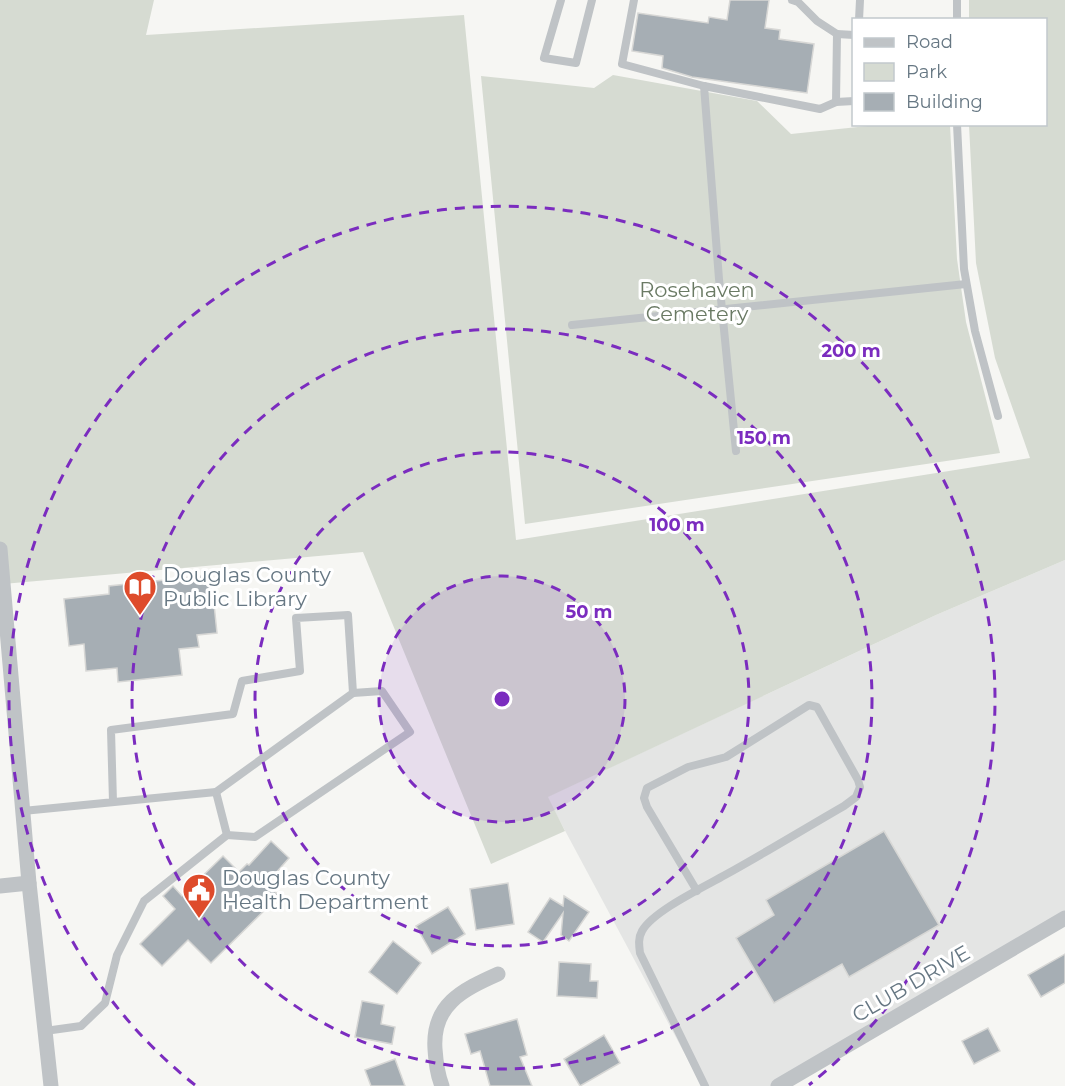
<svg xmlns="http://www.w3.org/2000/svg" width="1065" height="1086" viewBox="0 0 1065 1086" font-family="Montserrat,sans-serif">
<rect width="100%" height="100%" fill="#f6f6f3"/>
<!-- built -->
<path fill="#e4e5e4" d="M1065,560V918L778,1086H702L547,797L936,615Z"/>
<!-- green -->
<g fill="#d6dbd2">
<path d="M0,0H154L146,35L464,15L516,540L1030,458L995,358L976,263L969,125L1046,124V20L969,19V0H1065V560L936,615L548,797L565,831L491,864L363,552L3,584L0,549Z"/>
<path d="M613,75L757,101L791,134L877,125H950L957,259L966,322L1000,453L525,524L481,76L594,88Z"/>
</g>
<!-- building -->
<g fill="#a6aeb4" stroke="#d7d7d5" stroke-width="1.5">
<path d="M730,0H769L765,28L780,30L779,39L814,44L807,93L692,77L662,68L663,56L632,51L638,13L708,23L709,17L727,20Z"/>
<path d="M211,575L217,633L197,635L199,647L179,649L182,675L118,682L117,668L86,671L84,644L69,646L64,599L109,594V586Z"/>
<path d="M884,831L939,925L849,977L842,964L774,1003L736,938L774,915L766,900Z"/>
<path d="M271,841L289,858L267,883L279,896L211,963L188,940L162,966L140,944L175,909L163,896L173,886L182,896L223,856L239,872L247,864L249,865Z"/>
<path d="M508,883L514,924L476,930L470,889Z"/>
<path d="M564,896L589,912L569,941L561,935L563,913L543,942L528,932L550,898L563,906Z"/>
<path d="M448,907L465,934L432,954L416,926Z"/>
<path d="M393,941L421,963L397,994L369,972Z"/>
<path d="M1065,954V983L1041,997L1028,975Z"/>
<path d="M559,962L591,964L590,981H598L597,998L557,996Z"/>
<path d="M362,1001L384,1005L381,1024L395,1027L392,1044L355,1037Z"/>
<path d="M517,1019L527,1055L520,1057L532,1086H490L480,1051L471,1054L465,1034Z"/>
<path d="M988,1028L1000,1051L974,1064L962,1041Z"/>
<path d="M604,1035L620,1063L580,1086L564,1059Z"/>
<path d="M395,1059L405,1086H371L365,1070Z"/>
</g>
<g fill="none" stroke-linecap="round" stroke-linejoin="round">
<!-- lane -->
<g stroke="#bfc3c6" stroke-width="8">
<path d="M561,0L544,58L576,63L592,0"/>
<path d="M634,0L622,64L704,86L820,109L836,102"/>
<path d="M792,0L798,2L817,21L837,34"/>
<path d="M859,20L860,0"/>
<path d="M957,20V0"/>
<path d="M854,35L837,34L836,102L854,101"/>
<path d="M704,86L719,279L736,451"/>
<path d="M957,124L964,269L975,331L998,416"/>
<path d="M572,325L966,284"/>
<path d="M216,792L227,835L255,837L410,732L382,691L353,693"/>
<path d="M23,811L216,792L353,693L348,615L296,618L300,671L242,681L233,714L111,730L113,802"/>
<path d="M697,891L647,807L644,798L647,788L688,767L726,757L809,705L817,707L858,780L860,787L856,797L844,806C804,829 765,853 725,875C704,887 653,911 642,931C638,938 639,945 640,953L705,1086"/>
<path d="M45,1031L81,1026L105,1003L117,955L144,901L227,835"/>
</g>
<!-- street -->
<g stroke="#bfc3c6" stroke-width="15">
<path d="M0,549L29,883L51,1086"/>
<path d="M0,886L29,883"/>
<path d="M442,1086C437,1073 436,1063 435,1049C432,1005 462,990 498,974"/>
<path d="M778,1086L1065,918"/>
</g>
</g>
<!-- distance rings -->
<circle cx="502" cy="699" r="123" fill="#7b2cbf" fill-opacity=".12"/>
<g fill="none" stroke="#7b2cbf" stroke-width="3" stroke-dasharray="10 8">
<circle cx="502" cy="699" r="123"/>
<circle cx="502" cy="699" r="247"/>
<circle cx="502" cy="699" r="370"/>
<path d="M195 1085A493 493 0 1 1 809 1085"/>
</g>
<!-- icons -->
<defs>
<symbol id="library-pin" viewBox="-11 -11 22 30"><path d="M0 17L-7.5 6A9.5 9.5 0 1 1 7.5 6Z" fill="#de4b2b" stroke="#fff"/><path d="M-6-4Q-3-5.5-.7-3.5V5Q-3 3-6 4ZM6-4Q3-5.5 .7-3.5V5Q3 3 6 4Z" fill="#fff"/></symbol>
<symbol id="civic-pin" viewBox="-11 -11 22 30"><path d="M0 17L-7.5 6A9.5 9.5 0 1 1 7.5 6Z" fill="#de4b2b" stroke="#fff"/><path d="M-.6-6.5H3V-4.5H.6V-3L4-1V1h2V6H-6V1h2V-1L-.6-3ZM-1.2 2.5V6h2.4V2.5Z" fill="#fff"/></symbol>
</defs>
<g fill-rule="evenodd">
<use href="#library-pin" x="121" y="568" width="38" height="52"/>
<use href="#civic-pin" x="180" y="871" width="38" height="52"/>
</g>
<g text-anchor="middle" stroke-width="6" stroke-linejoin="round" paint-order="stroke">
<!-- park labels -->
<g font-size="21" fill="#6a7a64" stroke="#fff">
<text x="697" y="297">Rosehaven<tspan x="697" dy="24">Cemetery</tspan></text>
</g>
<!-- poi labels -->
<g font-size="21" fill="#667783" stroke="#fff" text-anchor="start">
<text x="163" y="582">Douglas County<tspan x="163" dy="24">Public Library</tspan></text>
<text x="222" y="885">Douglas County<tspan x="222" dy="24">Health Department</tspan></text>
</g>
<!-- street labels -->
<g font-size="21" fill="#667783" stroke="#fff">
<text transform="translate(911 984) rotate(-30)" y="7">CLUB DRIVE</text>
</g>
</g>
<circle cx="502" cy="699" r="9" fill="#7b2cbf" stroke="#fff" stroke-width="3"/>
<g font-size="18" text-anchor="middle" font-weight="bold" fill="#7b2cbf" stroke="#fff" stroke-width="6" stroke-linejoin="round" paint-order="stroke">
<text x="851" y="357">200 m</text>
<text x="764" y="444">150 m</text>
<text x="677" y="531">100 m</text>
<text x="589" y="618">50 m</text>
</g>
<!-- legend -->
<rect x="852" y="18" width="195" height="108" fill="#ffffff" stroke="#c2c9cd" stroke-width="1.5"/>
<rect x="864" y="38" width="30" height="9" fill="#bfc3c6" stroke="#c2c9cd" stroke-width="1.5"/>
<text x="906" y="48" font-size="18" fill="#667783">Road</text>
<rect x="864" y="63" width="30" height="18" fill="#d6dbd2" stroke="#c2c9cd" stroke-width="1.5"/>
<text x="906" y="78" font-size="18" fill="#667783">Park</text>
<rect x="864" y="93" width="30" height="18" fill="#a6aeb4" stroke="#c2c9cd" stroke-width="1.5"/>
<text x="906" y="108" font-size="18" fill="#667783">Building</text>
</svg>
